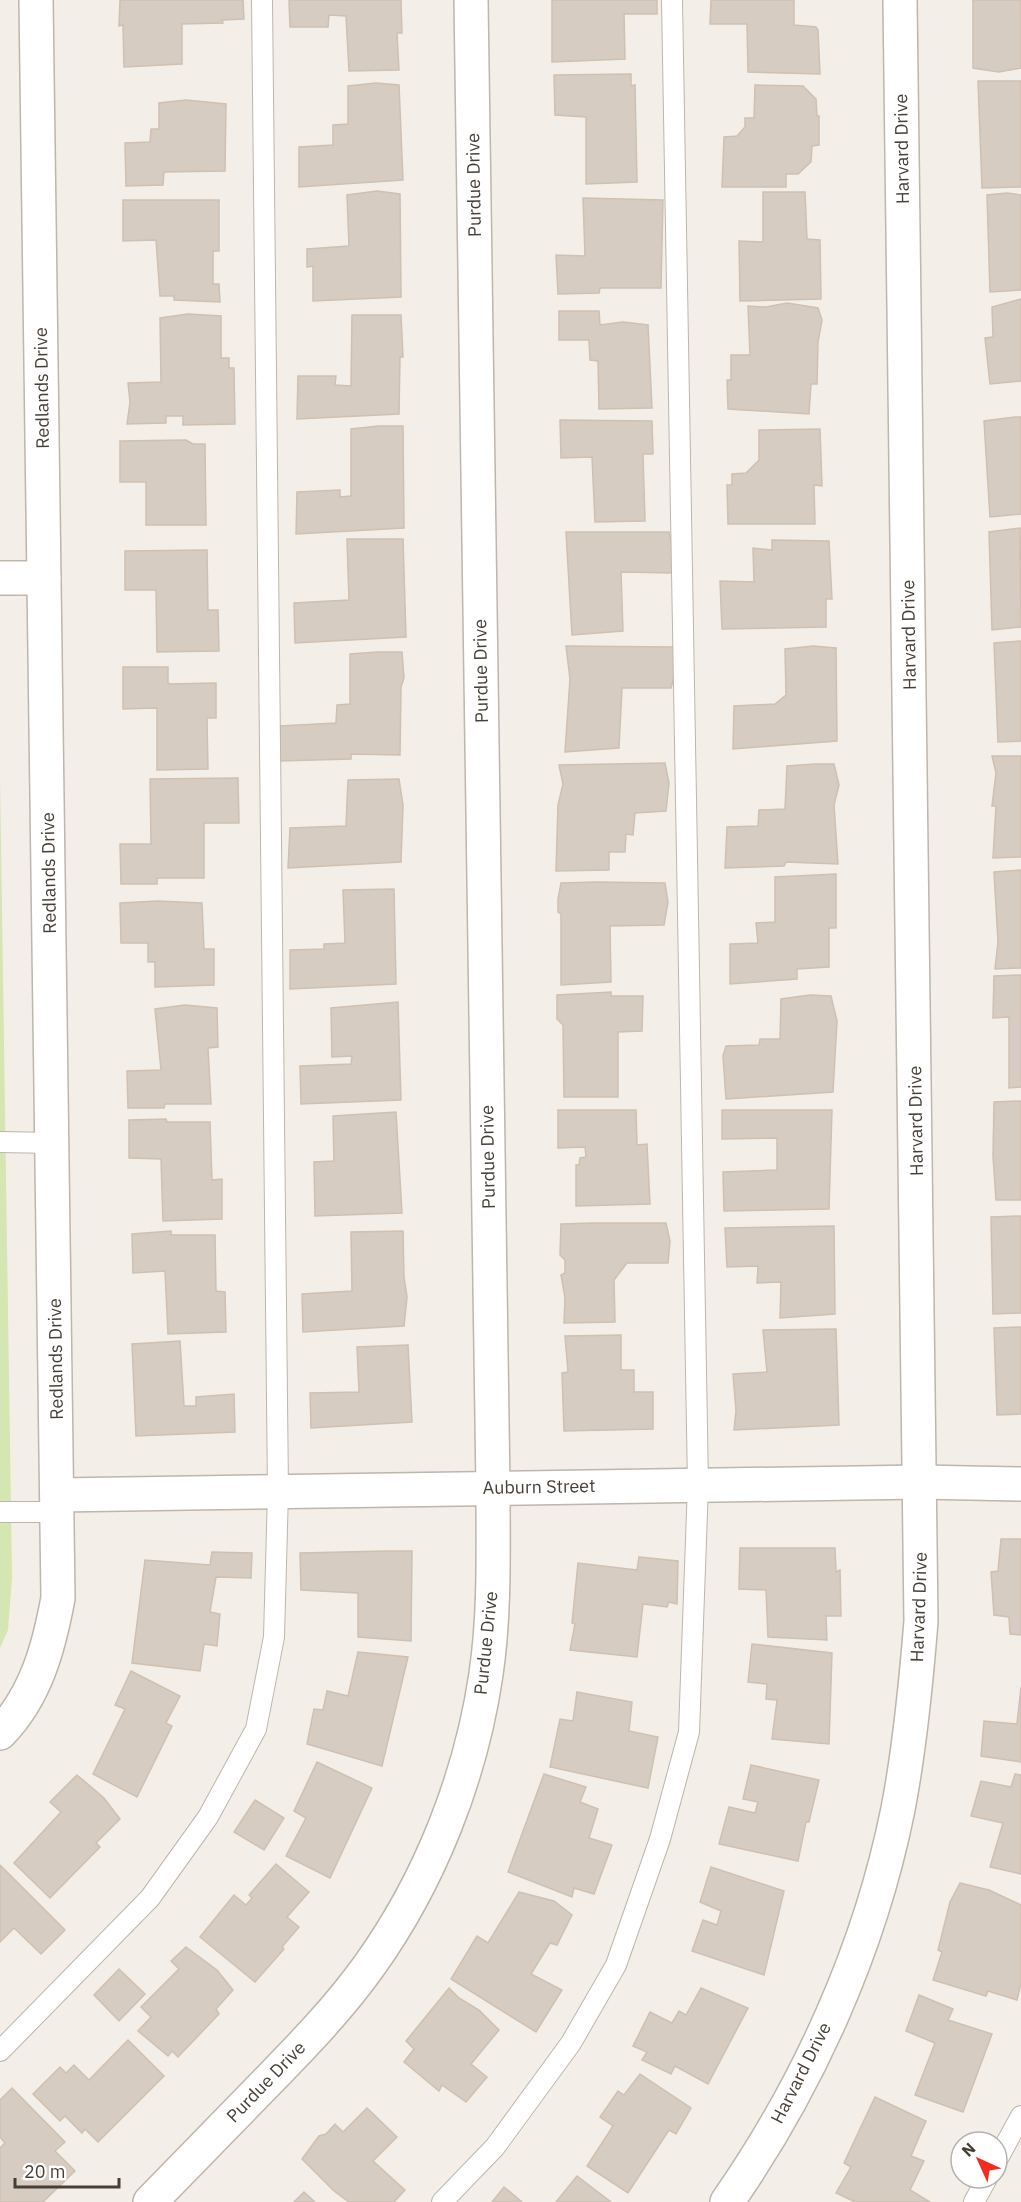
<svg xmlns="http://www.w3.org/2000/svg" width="1021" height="2202" viewBox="0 0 1021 2202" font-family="'IBM Plex Sans',sans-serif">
<rect width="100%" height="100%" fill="#f3efe8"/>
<!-- green -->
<path fill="#d4e6b2" d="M0,775L12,1578L8,1630L0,1648Z"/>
<!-- building -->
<g fill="#d7ccc1" stroke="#cfc0b1" stroke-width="1.5">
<path d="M120,0H243L244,19L222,20L223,23L182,24V64L124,67L123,25L119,26Z"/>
<path d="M289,0H401L402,33H397L399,70L349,71L346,16L329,15L328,27H290Z"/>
<path d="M552,0H657V14H624L625,59L552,62Z"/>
<path d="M711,0H794V25L816,27L818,30L820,74L748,72L747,24H710Z"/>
<path d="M973,0H1021V68L999,72L973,68Z"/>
<path d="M631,74V86L635,85L637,182L586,184V117L555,115L554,75Z"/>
<path d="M978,81H1021V187L982,188Z"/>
<path d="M376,83L399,85L403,180L299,187V147L333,145V125L348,124V86Z"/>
<path d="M755,85L803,86L816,99L817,116H819V145L812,146L811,162L798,174H786V187H722L724,137L737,136L745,127V118H754Z"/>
<path d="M186,100L226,104L225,171L164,172L163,185L126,186L125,143L150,142L151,129H159V103Z"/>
<path d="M377,191L400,194L401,297L313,301V266L307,267V249L349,246L347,195Z"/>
<path d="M763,192H805L807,239L820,240L821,299L740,301L739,241L763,242Z"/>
<path d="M1007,193L1021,195V290L990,292L987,195Z"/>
<path d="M583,198L663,200L661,288H600L599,293L558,294L556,255L585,256Z"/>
<path d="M123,200H219V251H213V284H219L220,302L174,300V296H160L156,240L123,241Z"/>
<path d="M1021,299V381L990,384L985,338L993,337L992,307Z"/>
<path d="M787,303L818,308L822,320L818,342L817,384H811L809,414L728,409L727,380H731V355H750L748,306L766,307Z"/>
<path d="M559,311H599L600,325L623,322L648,325L652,408L599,409L598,361L590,360L589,340H559Z"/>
<path d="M188,314L221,316V358H229V368H234L235,424L183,425V416H166V423L127,424L130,402L128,383L161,382L160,318Z"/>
<path d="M352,315H401L403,357H400L399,414L297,419L298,376H336L335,385L351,386Z"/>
<path d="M1015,417H1021V514L990,517L984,421Z"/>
<path d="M560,420L652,421L653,454H643L645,521L595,522L592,457L561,458Z"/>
<path d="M379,426H403L404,528L296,534L297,492L340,490V497L351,496V429Z"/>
<path d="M820,429L822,486L814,485L815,524H728L727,485H732V474L746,473L759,460V430Z"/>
<path d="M186,440L193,444H205L206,525H146V482H120V441Z"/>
<path d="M1020,528L1021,627L992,630L989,532Z"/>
<path d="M566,532H669L673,551L672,573L621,572L623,631L572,635Z"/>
<path d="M347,539H403L406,637L295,643L294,603L349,600Z"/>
<path d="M772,540L829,541L832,599H826V627L722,629L720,581L754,582L753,548L772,550Z"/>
<path d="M207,550L208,610H218L219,651L157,652L156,590H125V551Z"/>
<path d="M1021,641V741L998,742L994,643Z"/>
<path d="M566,646L674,647L677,665L671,688H622L619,748L565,752L570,679Z"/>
<path d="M813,646L836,648L837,741L733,749L734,706L775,704L786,695L785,649Z"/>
<path d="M378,652H402L404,678L401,687L400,755L351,754V759L280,761V726L336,723L337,705L350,704V654Z"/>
<path d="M123,667H168V683L170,684L216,683V718H207L208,769L157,770V708L123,709Z"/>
<path d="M992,756H1021V857L993,858L996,806H992L996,773Z"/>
<path d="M665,763L669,783L666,811L635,813L633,835L626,834L625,852H609V870L556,871L558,805L563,784L559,765Z"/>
<path d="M815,764H834L839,785L834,805L838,864L786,862L784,866L725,868L727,827L758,826L759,810L785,809L787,766Z"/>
<path d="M238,778L239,823H204V878H157V884H121L120,844H151L150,779Z"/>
<path d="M399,779L403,805L401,862L288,868L290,828L346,826L348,780Z"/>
<path d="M1021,870V968L995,969L998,942L994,872Z"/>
<path d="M836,874V928H829V967L797,969V979L730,984V944L758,943L756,923L775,922V877Z"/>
<path d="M597,882L665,883L668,902L664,925L610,926L611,982L561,985V914L558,912V899L561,883Z"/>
<path d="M394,889L396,984L290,989V950L324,949V944L345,943L343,890Z"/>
<path d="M158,901L202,903L204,949H214V985L155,987V962H148V943H121L120,903Z"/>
<path d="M1021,975V1087L1009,1088V1017L993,1018L994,976Z"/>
<path d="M611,992V996H643L642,1031L618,1032V1097H564L563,1025L557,1019V995Z"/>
<path d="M810,995L831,996L837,1021L833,1092L726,1099L723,1056L726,1046L759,1045L760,1039H780L781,999Z"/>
<path d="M398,1002L401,1100L301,1104L300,1066L351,1064L352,1056L332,1057L331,1008Z"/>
<path d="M185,1005L217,1008L218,1047L208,1048L211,1104H165L164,1108H128L127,1071L161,1070L155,1009Z"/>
<path d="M1021,1101V1200H996L993,1156L994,1102Z"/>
<path d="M558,1110H636L637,1145L647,1144L650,1204L576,1206V1165H579L580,1158L586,1157L585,1147L558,1148Z"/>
<path d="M722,1110H832L829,1209L724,1211L723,1172L777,1170V1138L722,1139Z"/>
<path d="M396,1112L402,1213L315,1216L314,1162L334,1161L333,1116Z"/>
<path d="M166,1119L167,1122H210L212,1180L222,1179V1219L163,1221L161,1159L129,1158V1120Z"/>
<path d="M1021,1216V1313L993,1314L991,1217Z"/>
<path d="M592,1223H666L670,1241L668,1263H627L614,1280L615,1322L564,1323L565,1298L561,1275L565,1273V1260L560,1255L561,1224Z"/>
<path d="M834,1226L835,1314L780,1318L781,1282L757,1283L758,1266L727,1267L725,1228Z"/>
<path d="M171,1231V1235H215L216,1291L225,1292L226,1332L168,1334L165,1271L133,1273L132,1234Z"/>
<path d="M403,1231L404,1277L407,1297L404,1326L303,1332L302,1294L352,1291L351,1232Z"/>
<path d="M1021,1327V1414L997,1415L994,1328Z"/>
<path d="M836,1329L839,1425L734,1430L736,1411L733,1374L767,1372L763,1330Z"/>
<path d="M621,1335V1370H634V1392H653V1429L564,1431L562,1373L568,1372L565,1336Z"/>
<path d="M180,1341L184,1406H196V1397L234,1394L235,1432L136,1436L132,1344Z"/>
<path d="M408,1345L412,1422L311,1428L310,1393L359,1392L357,1347Z"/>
<path d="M1001,1539H1021V1635L1010,1634L1009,1617L994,1615L991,1572L998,1571Z"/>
<path d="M740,1548H835L836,1572L840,1570L841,1616H826L827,1640L768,1637L766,1590L739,1589Z"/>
<path d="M386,1551H412L411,1641L358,1637V1593L301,1590L300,1553Z"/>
<path d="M212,1552L252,1553L251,1578L216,1577L210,1612L220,1614L217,1646L204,1644L200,1671L132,1663L145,1560L210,1565Z"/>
<path d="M639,1557L678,1561L677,1604L669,1602L667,1607L643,1604L637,1657L570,1650L575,1624L572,1623L578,1563L637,1570Z"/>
<path d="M752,1644L832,1653L829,1744L772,1739L777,1700L766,1699L767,1684L748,1682Z"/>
<path d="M358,1652L408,1657L382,1766L307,1744L314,1709L323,1710L327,1691L348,1696Z"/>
<path d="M131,1671L180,1696L166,1723L172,1726L137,1797L93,1774L125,1709L115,1705Z"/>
<path d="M1021,1687V1762L981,1756L984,1721L1017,1724Z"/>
<path d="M577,1692L632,1702L629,1731L658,1737L648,1788L550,1767L560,1719L573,1721Z"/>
<path d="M317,1762L372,1788L330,1878L286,1856L306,1818L294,1811Z"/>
<path d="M751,1765L819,1780L809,1822H806L798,1861L719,1844L729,1807L755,1813L758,1802L743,1799Z"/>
<path d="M544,1774L586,1787L580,1802L598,1809L589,1838L612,1845L594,1894L574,1888L572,1897L508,1872Z"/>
<path d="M1015,1774L1021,1775V1874L990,1867L1003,1823L971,1816L981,1781L1011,1787Z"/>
<path d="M77,1775L104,1798L120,1819L96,1843L100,1847L50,1898L14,1863L61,1812L50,1802Z"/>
<path d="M255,1800L284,1818L264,1850L234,1832Z"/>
<path d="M276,1864L309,1892L287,1917L299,1927L282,1947L284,1949L255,1982L200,1937L234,1895L246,1905L252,1898L249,1895Z"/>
<path d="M0,1865L65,1930L41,1954L14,1928L0,1942Z"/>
<path d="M711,1867L784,1891L764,1975L692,1951L703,1920L717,1925L721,1911L700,1902Z"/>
<path d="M960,1883L989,1890L1021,1905V1983L1017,2000L988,1991L986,1996L933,1980L942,1952L938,1950L950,1902Z"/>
<path d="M519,1892L554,1901L572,1915L557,1945L550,1943L531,1974L562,1990L536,2032L451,1979L477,1936L488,1943Z"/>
<path d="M186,1947L217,1970L233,1990L216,2009L219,2014L178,2057L172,2051L168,2056L138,2031L151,2017L141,2007L179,1969L171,1961Z"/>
<path d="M119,1969L145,1994L119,2021L94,1995Z"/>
<path d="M449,1988L459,1998L479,2010L499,2030L471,2064L487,2077L466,2102L442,2085L439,2091L404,2062L414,2049L406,2041Z"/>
<path d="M701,1988L748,2008L708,2084L675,2066L671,2074L642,2060L647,2052L633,2046L650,2012L672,2023L679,2011L686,2015Z"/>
<path d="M919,1995L953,2009L948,2020L992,2034L963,2112L915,2095L935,2043L906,2031Z"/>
<path d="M128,2040L164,2076L98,2142L85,2129L82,2133L65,2116L60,2121L33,2094L60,2067L66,2073L74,2065L89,2080Z"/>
<path d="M640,2074L691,2108L676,2134L669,2130L628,2193L587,2166L613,2126L600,2117L618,2091L624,2095Z"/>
<path d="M12,2088L65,2142L55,2151L75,2171L43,2202H0V2148L5,2143L0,2137V2100Z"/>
<path d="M875,2097L926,2121L911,2156L924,2161L910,2190L930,2202H855L836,2193L851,2167L844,2163Z"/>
<path d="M367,2108L397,2137L373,2161L405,2190L394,2202H349L334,2191L302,2159L319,2136L326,2134L335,2124L343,2132Z"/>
<path d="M577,2176L611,2202H556Z"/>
<path d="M504,2187L522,2202H492Z"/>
<path d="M304,2192L315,2202H294Z"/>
</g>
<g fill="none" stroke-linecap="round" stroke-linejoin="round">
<defs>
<g id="lane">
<path d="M0,1142L53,1143"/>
<path d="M0,1512H58"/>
<path d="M0,2051L150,1898L208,1817L256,1729L274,1637L278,1492L262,0"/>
<path d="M997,2160L1021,2116"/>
<path d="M442,2202L495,2147L571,2043L616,1965L660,1839L689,1732L698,1485L672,0"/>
<path d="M974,2202L987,2178"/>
</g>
<g id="street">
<path d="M0,578H44"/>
<path d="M58,1495L921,1482L1021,1484"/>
<path d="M0,1733C36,1696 49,1647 58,1598L36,0"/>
<path d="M150,2202C189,2162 228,2122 267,2082C303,2045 339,2008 369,1966C430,1881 471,1777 486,1674C495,1613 493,1550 493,1488L471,0"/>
<path d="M727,2202C808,2086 870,1949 898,1809C910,1747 916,1684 921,1621L900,0"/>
</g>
</defs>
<!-- lane casing -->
<use href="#lane" stroke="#beb5ab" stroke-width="22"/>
<!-- street casing -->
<use href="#street" stroke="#beb5ab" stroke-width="36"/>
<!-- lane -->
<use href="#lane" stroke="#fff" stroke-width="20"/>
<!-- street -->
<use href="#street" stroke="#fff" stroke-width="33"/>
</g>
<g text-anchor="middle" stroke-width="4.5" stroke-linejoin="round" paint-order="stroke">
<!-- street labels -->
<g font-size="18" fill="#463f37" stroke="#fff">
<text transform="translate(902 149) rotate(-91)" y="6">Harvard Drive</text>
<text transform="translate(474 185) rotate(-91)" y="6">Purdue Drive</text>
<text transform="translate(42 388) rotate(-91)" y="6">Redlands Drive</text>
<text transform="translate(909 635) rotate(-91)" y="6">Harvard Drive</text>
<text transform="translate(481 671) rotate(-91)" y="6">Purdue Drive</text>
<text transform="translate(49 873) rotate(-91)" y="6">Redlands Drive</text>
<text transform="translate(916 1121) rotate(-91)" y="6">Harvard Drive</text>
<text transform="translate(488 1157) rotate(-91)" y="6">Purdue Drive</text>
<text transform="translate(56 1359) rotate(-91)" y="6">Redlands Drive</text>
<text transform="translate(539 1487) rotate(-1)" y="6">Auburn Street</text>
<text transform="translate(919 1607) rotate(-88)" y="6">Harvard Drive</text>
<text transform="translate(486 1643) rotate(-84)" y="6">Purdue Drive</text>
<text transform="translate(801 2073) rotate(-63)" y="6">Harvard Drive</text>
<text transform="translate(266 2082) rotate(-46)" y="6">Purdue Drive</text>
</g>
</g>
<!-- north arrow -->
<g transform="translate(979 2160) rotate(315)"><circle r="28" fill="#ffffff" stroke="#b5b2af" stroke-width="1.5"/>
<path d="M0-4.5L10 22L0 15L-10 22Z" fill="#f22b20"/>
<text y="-9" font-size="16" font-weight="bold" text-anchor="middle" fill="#463f37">N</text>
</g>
<!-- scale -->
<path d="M15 2178v9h104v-9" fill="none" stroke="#463f37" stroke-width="3"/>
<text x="24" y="2178" font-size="18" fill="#463f37" stroke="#ffffff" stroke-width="4.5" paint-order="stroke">20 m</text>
</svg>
